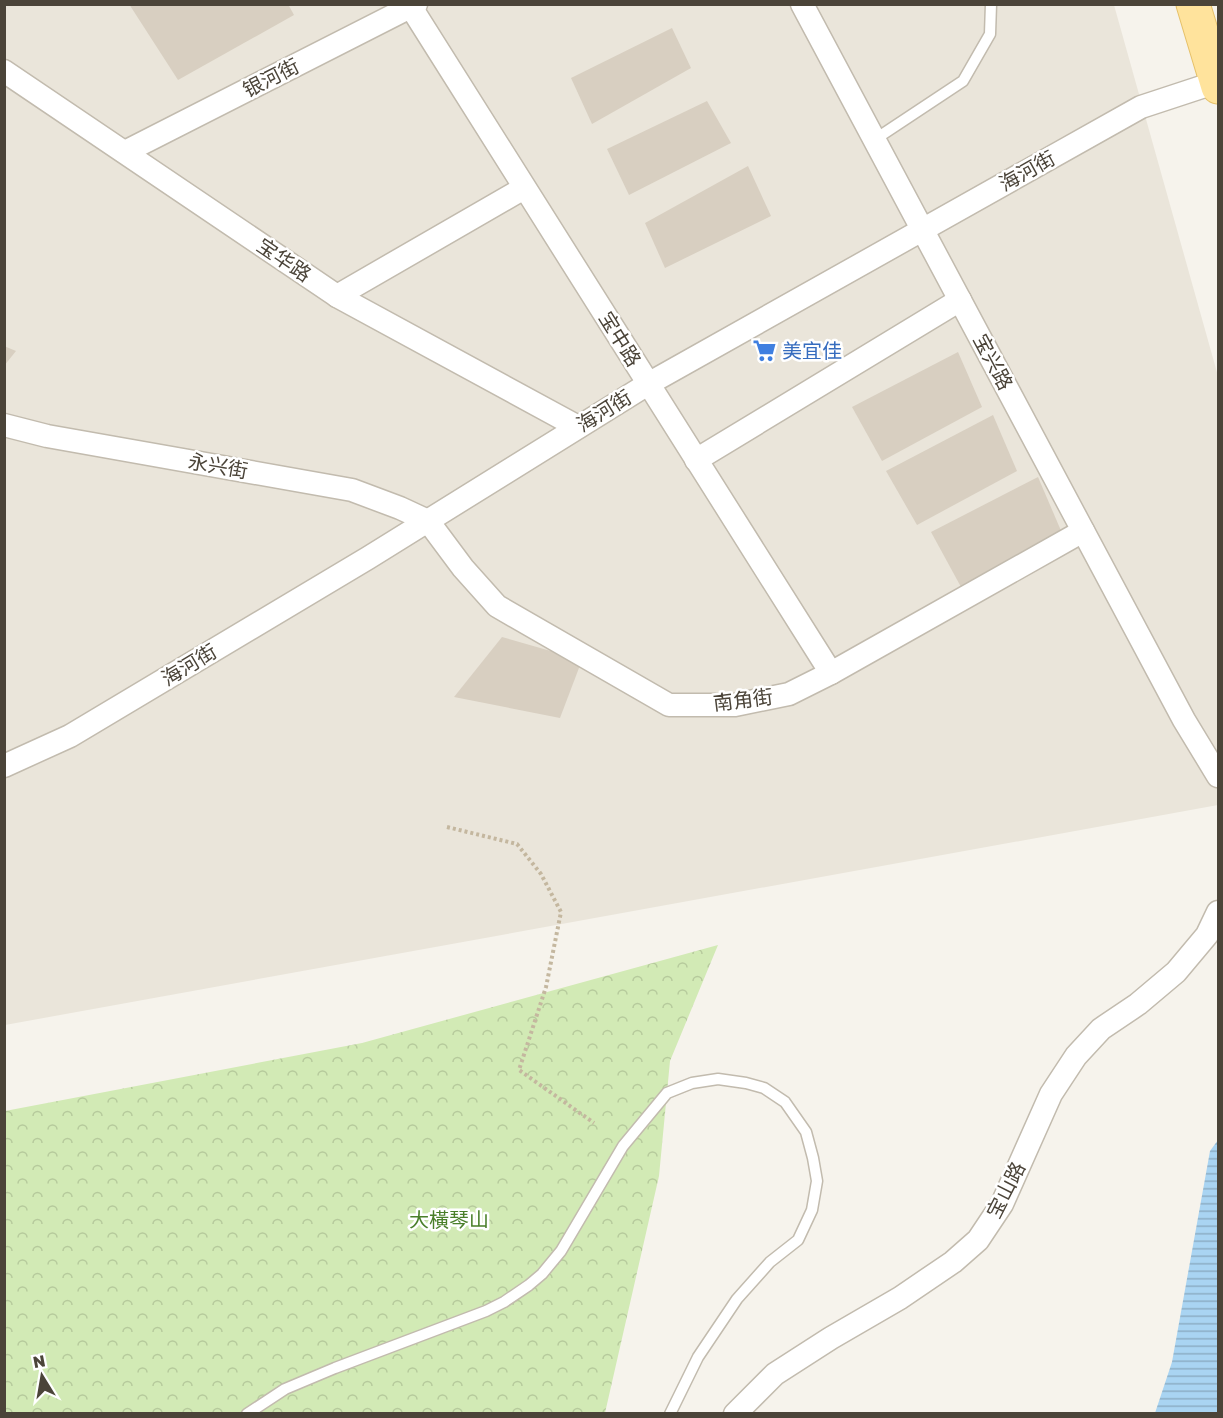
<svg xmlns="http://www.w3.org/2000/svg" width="1223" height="1418" viewBox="0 0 1223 1418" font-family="'Golos Text','Noto Sans SC',sans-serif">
<defs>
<pattern id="forest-crowns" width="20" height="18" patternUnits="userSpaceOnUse" patternTransform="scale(1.5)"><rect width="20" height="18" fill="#d2eab5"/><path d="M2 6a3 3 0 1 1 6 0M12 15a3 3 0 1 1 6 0" fill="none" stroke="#b6ca9c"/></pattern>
<pattern id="water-rules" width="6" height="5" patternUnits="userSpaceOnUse" patternTransform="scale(1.5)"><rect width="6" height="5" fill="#a9d4f2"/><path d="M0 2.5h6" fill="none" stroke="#8caec5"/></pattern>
</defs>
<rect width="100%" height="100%" fill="#f6f3ec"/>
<!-- residential -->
<path fill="#eae5da" d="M5,5H1114L1218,376V805L5,1025Z"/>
<!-- forest -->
<path fill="url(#forest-crowns)" d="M718,945L670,1061L659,1176L605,1413L5,1414V1111L362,1043Z"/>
<!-- water -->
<path fill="url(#water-rules)" d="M1218,1140V1413H1155L1172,1362L1210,1151Z"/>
<!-- building -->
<g fill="#d8cfc1">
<path d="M129,4H288L294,15L178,80Z"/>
<path d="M672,28L691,68L592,124L571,78Z"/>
<path d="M707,101L731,143L629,195L607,149Z"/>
<path d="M748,166L771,216L665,268L645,223Z"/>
<path d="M4,346L16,351L4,366Z"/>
<path d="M958,352L982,407L882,461L852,407Z"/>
<path d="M993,415L1017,471L917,525L886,471Z"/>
<path d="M1038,477L1062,533L961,587L931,532Z"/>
<path d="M502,637L582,660L560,718L454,697Z"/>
</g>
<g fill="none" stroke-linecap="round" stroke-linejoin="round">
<defs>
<g id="service">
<path d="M874,140L963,81L990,34L991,4"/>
<path d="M247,1414L285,1389L335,1368L486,1311L504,1302L529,1285L542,1274L561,1251L623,1146L667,1093L692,1083L718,1079L746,1083L764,1088L785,1102L806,1132L813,1158L817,1181L812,1210L798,1240L770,1262L737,1299L698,1357L670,1414"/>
</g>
<g id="minor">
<path d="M409,4L831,673"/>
<path d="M802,4L1184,720L1218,776"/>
<path d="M4,71L337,296L578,427"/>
<path d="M125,152L416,4"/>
<path d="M337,296L524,188"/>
<path d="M4,425L47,436L352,490L400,508L428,521L463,568L497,606L669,705H735L789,694L831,673L1083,531"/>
<path d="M696,460L960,300"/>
<path d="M4,766L70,736L368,558L648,384L1141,107L1217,82"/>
<path d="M735,1414L775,1374L831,1338L900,1298L953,1262L978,1240L1002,1204L1051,1094L1076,1056L1101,1029L1138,1004L1176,972L1207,935L1218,912"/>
</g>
<path id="primary" d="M1193,4L1218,87"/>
</defs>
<!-- service casing -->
<use href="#service" stroke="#c2bbae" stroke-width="13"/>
<!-- minor casing -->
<use href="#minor" stroke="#c2bbae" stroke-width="25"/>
<!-- primary casing -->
<use href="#primary" stroke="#e6c16a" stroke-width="35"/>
<!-- path -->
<path stroke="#c4b79f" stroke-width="4" stroke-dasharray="3 3" stroke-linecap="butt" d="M447,827L517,844L541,874L561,912L546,987L519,1070L594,1123"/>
<!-- service -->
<use href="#service" stroke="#fff" stroke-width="10"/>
<!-- minor -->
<use href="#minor" stroke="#fff" stroke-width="22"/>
<!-- primary -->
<use href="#primary" stroke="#ffe39c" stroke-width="33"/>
</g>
<!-- icons -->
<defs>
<symbol id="supermarket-bare" viewBox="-9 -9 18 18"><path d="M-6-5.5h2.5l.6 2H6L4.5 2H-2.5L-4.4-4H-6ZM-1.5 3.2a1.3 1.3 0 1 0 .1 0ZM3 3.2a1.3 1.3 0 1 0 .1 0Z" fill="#3f7fe0" stroke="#fff" stroke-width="2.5" paint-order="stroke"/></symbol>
</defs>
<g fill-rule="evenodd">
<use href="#supermarket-bare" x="748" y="334" width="33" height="33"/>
</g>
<g text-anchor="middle" stroke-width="5" stroke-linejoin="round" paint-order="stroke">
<!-- street labels -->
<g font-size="20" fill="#4b4439" stroke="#fff">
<text transform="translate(271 78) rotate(-27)" y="7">银河街</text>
<text transform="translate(1027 171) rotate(-29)" y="7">海河街</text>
<text transform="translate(284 260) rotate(34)" y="7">宝华路</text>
<text transform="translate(620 339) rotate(58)" y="7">宝中路</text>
<text transform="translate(993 362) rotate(62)" y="7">宝兴路</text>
<text transform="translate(604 411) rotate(-32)" y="7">海河街</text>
<text transform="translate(218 466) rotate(10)" y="7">永兴街</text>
<text transform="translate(189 665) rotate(-31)" y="7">海河街</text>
<text transform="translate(743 700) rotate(-7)" y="7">南角街</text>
<text transform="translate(1006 1190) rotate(-63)" y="7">宝山路</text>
</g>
<!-- shop labels -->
<g font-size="20" fill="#366cbe" stroke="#fff" text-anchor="start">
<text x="782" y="358">美宜佳</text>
</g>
<!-- park labels -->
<g font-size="20" fill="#4a7f2a" stroke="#fff">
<text x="449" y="1227">大橫琴山</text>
</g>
</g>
<!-- border -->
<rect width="1223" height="1418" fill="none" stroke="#4b4439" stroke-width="12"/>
<!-- north arrow -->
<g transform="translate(42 1376) rotate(349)" stroke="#ffffff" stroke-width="4.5" paint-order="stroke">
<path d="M0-4.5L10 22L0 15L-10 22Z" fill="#4b4439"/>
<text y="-9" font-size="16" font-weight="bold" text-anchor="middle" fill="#4b4439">N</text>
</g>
</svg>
